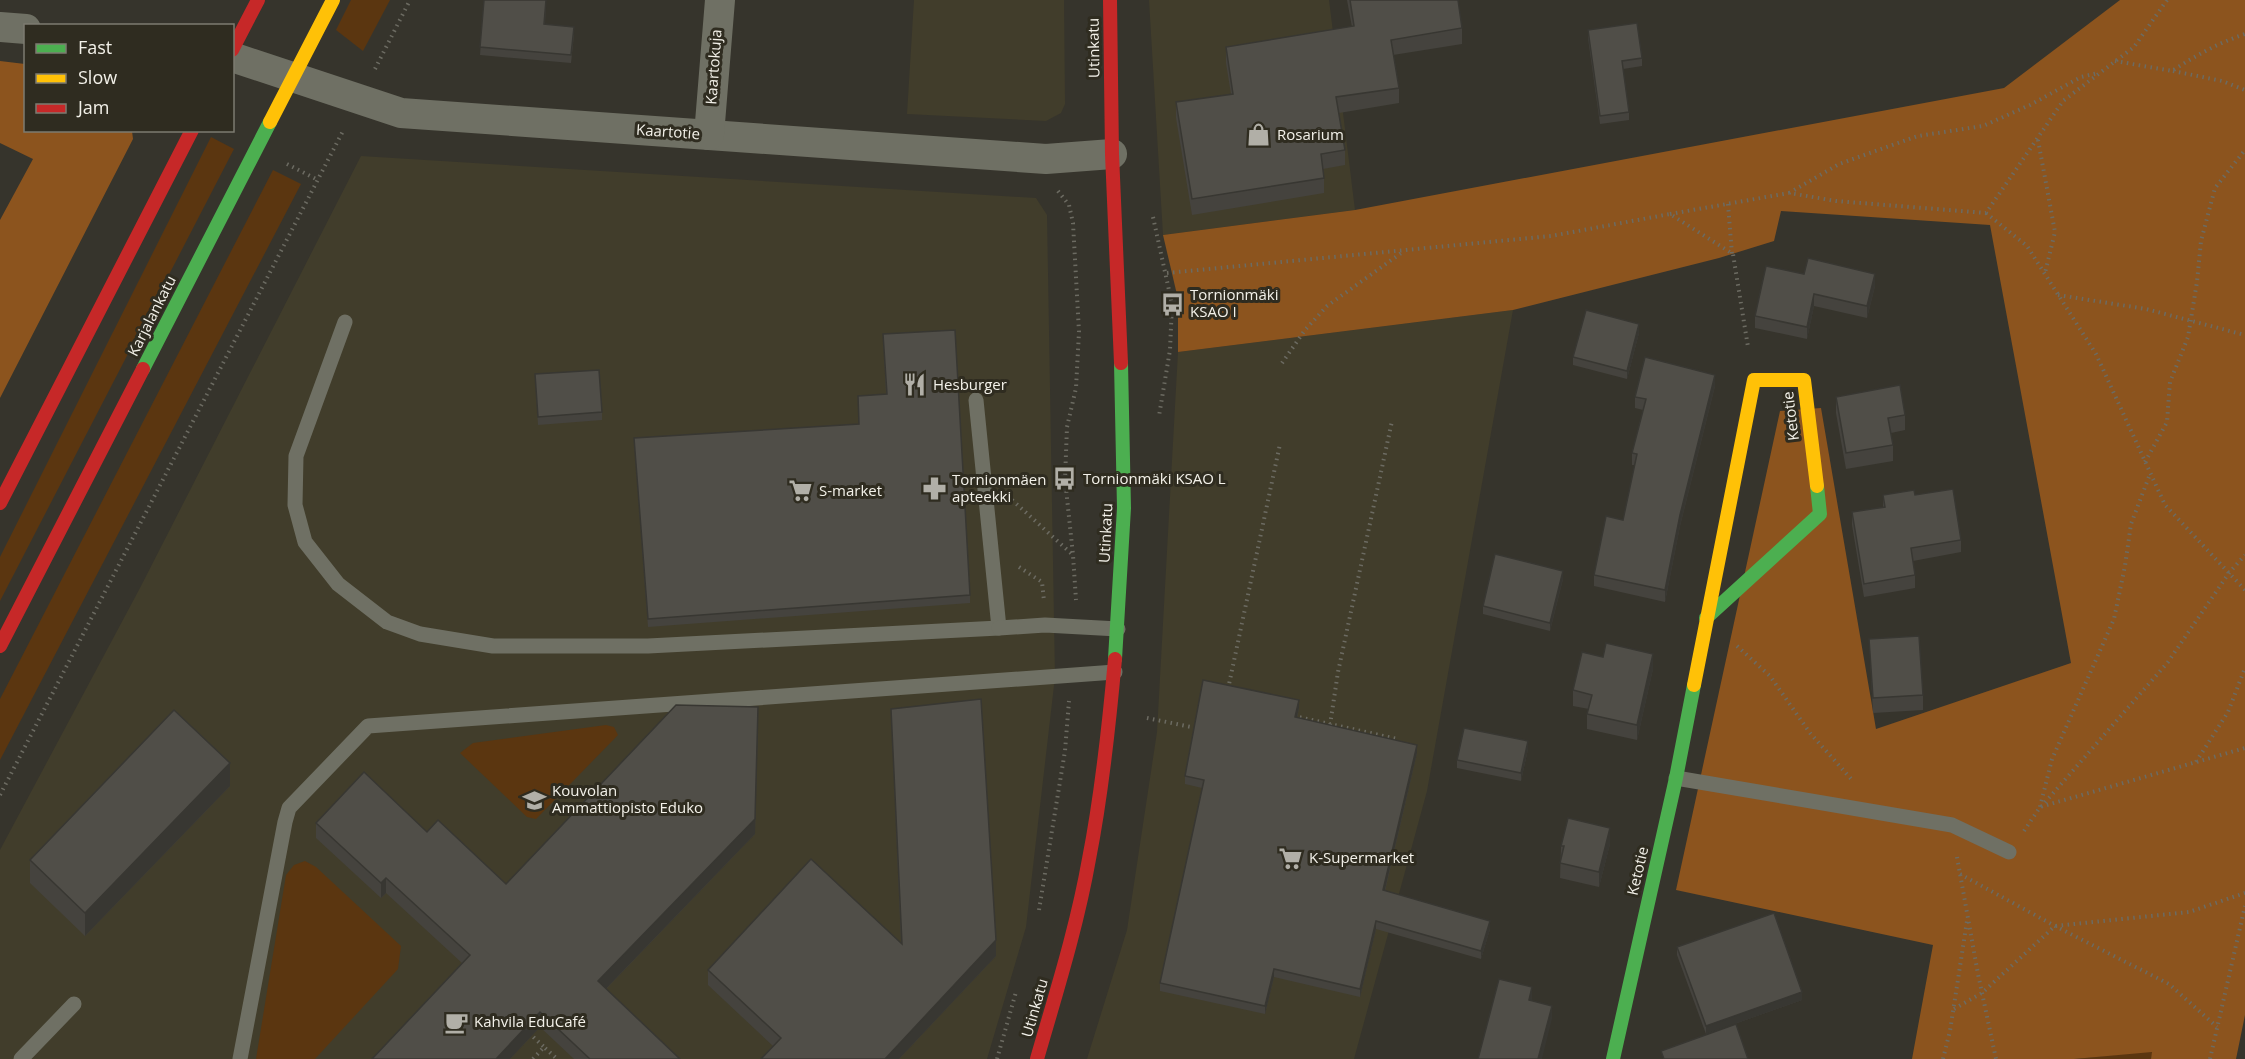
<svg xmlns="http://www.w3.org/2000/svg" width="2245" height="1059" viewBox="0 0 2245 1059" font-family="'Open Sans',sans-serif">
<rect width="100%" height="100%" fill="#36342c"/>
<!-- built -->
<g fill="#413d2b">
<path d="M914,0H1064L1065,104L1061,113L1046,121L907,114Z"/>
<path d="M1149,0H1329L1355,210L1163,235Z"/>
<path d="M361,156L1036,198L1047,215L1055,677L1026,927L987,1059H0V850L140,588Z"/>
<path d="M1513,310L1427,791L1354,1059H1087L1127,930L1157,732L1178,352Z"/>
</g>
<!-- green -->
<g fill="#5b3610">
<path d="M351,0H390L363,51L336,30Z"/>
<path d="M211,137L234,149L0,601V557Z"/>
<path d="M273,170L301,184L0,760V699Z"/>
<path d="M606,725L614,727L618,735L536,819L527,817L460,753L473,743Z"/>
<path d="M305,861L316,867L401,946L398,969L315,1059H256L286,875L294,865Z"/>
<path d="M2153,1051L2151,1059H2074Z"/>
</g>
<!-- forest -->
<g fill="#8c541e">
<path d="M2120,0H2245V1015L2236,1059H2151L2152,1052L2074,1059H1912L1933,945L1676,890L1780,411L1821,408L1876,729L2071,663L1990,225L1781,211L1774,241L1719,258L1513,310L1178,352V299L1163,235L1355,210L2004,88Z"/>
<path d="M0,61L25,64L26,130L132,131L133,139L0,398V220L33,159L0,143Z"/>
</g>
<g fill="none" stroke-linecap="round" stroke-linejoin="round">
<!-- path -->
<g stroke="#6c6b62" stroke-width="4" stroke-dasharray="1.5 4.5" stroke-linecap="butt">
<path d="M2115,61L2172,71C2195,56 2218,43 2245,34"/>
<path d="M375,69L410,0"/>
<path d="M2173,71L2222,81L2245,90"/>
<path d="M2038,140L2055,232L2045,273"/>
<path d="M287,164L318,180"/>
<path d="M1058,191L1069,205L1073,223L1079,332L1076,388L1067,427L1065,479L1073,555L1076,600"/>
<path d="M1789,193L1839,164L1918,136L1983,126L2030,105L2081,77L2098,73"/>
<path d="M1728,204L1732,254"/>
<path d="M1986,213L2027,246L2096,354L2165,505L2245,590"/>
<path d="M1670,214L1789,193L1836,201L1986,213L2063,101L2134,47L2167,0"/>
<path d="M1153,217L1172,304L1170,350L1159,416"/>
<path d="M1167,273L1551,236L1670,214L1733,254L1748,347"/>
<path d="M2058,295L2146,309L2245,335"/>
<path d="M1282,363L1305,330L1327,306L1404,251"/>
<path d="M2145,462L2167,422L2170,382L2188,337L2197,282L2201,241L2215,188L2245,150"/>
<path d="M1012,500L1073,555"/>
<path d="M1019,567L1042,582L1044,601"/>
<path d="M1737,646L1770,676L1810,733L1853,781"/>
<path d="M1228,689L1280,444"/>
<path d="M1294,716L1397,739"/>
<path d="M1147,718L1196,728"/>
<path d="M1330,725L1338,672L1392,421"/>
<path d="M2196,762L2228,712L2245,668"/>
<path d="M0,795L344,129"/>
<path d="M2040,807L2052,759L2114,619L2125,566L2131,524L2150,474"/>
<path d="M2041,807L2168,662L2229,573L2245,555"/>
<path d="M2024,831L2040,807L2245,748"/>
<path d="M1957,857L1978,974L1996,1059"/>
<path d="M1960,874L2055,926L2169,984L2217,1027"/>
<path d="M1039,910L1065,751L1069,701"/>
<path d="M1954,1009L1982,993L2055,926L2189,912L2245,893"/>
<path d="M529,1033L544,1047"/>
<path d="M533,1059L544,1047L557,1059"/>
<path d="M997,1059L1016,992"/>
<path d="M1943,1059L1950,1031L1967,921"/>
<path d="M2210,1059L2245,906"/>
</g>
<!-- lane -->
<g stroke="#6f7064" stroke-width="15">
<path d="M345,322L296,456L295,505L305,542L338,584L387,622L420,634L493,646H648L999,628L976,400"/>
<path d="M999,628L1045,625L1118,629"/>
<path d="M1676,778L1952,825L2009,852"/>
<path d="M21,1059L74,1004"/>
<path d="M240,1059L285,822L289,808L368,726L1115,672"/>
</g>
<!-- street -->
<g stroke="#6f7064" stroke-width="30">
<path d="M0,27L26,29"/>
<path d="M232,57L401,113L1046,159L1112,154"/>
<path d="M709,135L720,0"/>
</g>
<!-- fast -->
<g stroke="#4caf50" stroke-width="14">
<path d="M143,369L270,122"/>
<path d="M1706,618L1820,514L1817,486"/>
<path d="M1115,659L1124,508L1121,363"/>
<path d="M1613,1059L1676,778L1694,685"/>
</g>
<!-- slow -->
<g stroke="#ffc107" stroke-width="14">
<path d="M270,122L333,0"/>
<path d="M1694,685L1754,380H1804L1817,486"/>
</g>
<!-- jam -->
<g stroke="#c62828" stroke-width="14">
<path d="M1110,0L1112,154L1121,363"/>
<path d="M232,50L258,0"/>
<path d="M0,503L192,130"/>
<path d="M0,646L143,369"/>
<path d="M1037,1059C1056,993 1077,927 1089,859C1102,793 1109,726 1115,659"/>
</g>
</g>
<!-- wall -->
<g fill="#45433e">
<path d="M484,0H546L545,24L574,35L571,63L480,55Z"/>
<path d="M1347,0H1458L1462,28V44L1393,55L1399,88V103L1339,113L1345,150V165L1323,169L1324,178V193L1192,215L1176,118V102L1231,94L1226,63V47L1352,27Z"/>
<path d="M1588,30L1642,58V66L1623,69L1629,112V120L1600,124L1588,38Z"/>
<path d="M1804,274L1875,286L1867,318L1814,306L1807,339L1755,328V316Z"/>
<path d="M1639,333L1627,379L1573,365V357Z"/>
<path d="M883,334L970,595V603L648,627L634,438L859,424L858,404L886,394Z"/>
<path d="M535,374L602,412V420L538,425Z"/>
<path d="M1715,386L1680,526L1665,602L1594,586V575L1623,520L1635,465H1632V453L1643,410L1635,408V397Z"/>
<path d="M1836,397L1905,415V430L1891,433L1893,445V461L1846,469L1836,413Z"/>
<path d="M1883,495H1915L1961,540V552L1913,561L1915,575V588L1864,597L1852,525V512L1883,507Z"/>
<path d="M1563,579L1550,631L1483,614V606Z"/>
<path d="M1869,639L1923,695V710L1873,713Z"/>
<path d="M1653,669L1637,740L1587,729V714L1589,709L1573,706V690Z"/>
<path d="M1299,708L1297,718L1417,753L1385,891L1490,929L1481,959L1376,929L1360,997L1274,977L1265,1014L1160,991V983L1202,788L1185,784V776Z"/>
<path d="M891,709L996,956L899,1059H761L773,1046L708,985V970L901,943Z"/>
<path d="M758,723L755,834L606,989L680,1059H574L540,1027L510,1059H372L462,963L386,893L381,898L316,838V823L427,832L506,884Z"/>
<path d="M1528,749L1521,781L1457,768V760Z"/>
<path d="M230,786L85,936L30,883V860Z"/>
<path d="M1610,844L1599,887L1560,878L1561,846Z"/>
<path d="M1677,947L1802,1000L1706,1034L1677,955Z"/>
</g>
<!-- shaded-wall -->
<g fill="#383732">
<path d="M1875,274V286L1867,318V306Z"/>
<path d="M1814,294V306L1807,339V327Z"/>
<path d="M1639,324V333L1627,379V371Z"/>
<path d="M1715,375V386L1680,526L1665,602V590L1680,515Z"/>
<path d="M1563,571V579L1550,631V623Z"/>
<path d="M1653,654V669L1637,740V725Z"/>
<path d="M1299,700V708L1295,725V717Z"/>
<path d="M758,707L755,834L598,997V981Z"/>
<path d="M1528,741V749L1521,781V773Z"/>
<path d="M1417,745V753L1383,898V890Z"/>
<path d="M230,763V786L85,936V913Z"/>
<path d="M1610,828V844L1599,887V872Z"/>
<path d="M386,878V893L381,898V883Z"/>
<path d="M1376,921V929L1360,997V989Z"/>
<path d="M1490,921V929L1481,959V951Z"/>
<path d="M996,940V956L899,1059H885Z"/>
<path d="M1274,969V977L1265,1014V1006Z"/>
<path d="M1532,987V1000L1529,1013V1000Z"/>
<path d="M1802,992V1000L1706,1034V1026Z"/>
<path d="M1552,1006V1019L1542,1059H1538Z"/>
<path d="M540,1012V1027L510,1059H496Z"/>
</g>
<!-- building -->
<g fill="#504e48" stroke="#383732" stroke-width="1.5">
<path d="M484,0H546L544,24L574,27L571,55L480,47Z"/>
<path d="M1350,0H1458L1462,28L1391,40L1399,88L1336,97L1345,150L1321,154L1324,178L1192,199L1176,102L1233,94L1226,47L1354,26Z"/>
<path d="M1637,23L1642,58L1622,61L1629,112L1600,116L1588,30Z"/>
<path d="M1808,258L1875,274L1867,306L1814,294L1807,327L1755,316L1766,266L1804,274Z"/>
<path d="M1586,310L1639,324L1627,371L1573,357Z"/>
<path d="M955,330L970,595L648,619L634,438L859,424L858,396L887,394L883,334Z"/>
<path d="M1645,357L1715,375L1680,515L1665,590L1594,575L1606,516L1623,520L1637,454L1632,453L1646,399L1635,397Z"/>
<path d="M599,370L602,412L538,417L535,374Z"/>
<path d="M1900,385L1905,415L1888,418L1893,445L1846,453L1836,397Z"/>
<path d="M1953,489L1961,540L1911,548L1915,575L1864,584L1852,512L1885,507L1883,495L1914,490L1915,495Z"/>
<path d="M1495,554L1563,571L1550,623L1483,606Z"/>
<path d="M1919,636L1923,695L1873,698L1869,639Z"/>
<path d="M1606,643L1653,654L1637,725L1587,714L1592,695L1573,690L1582,652L1603,657Z"/>
<path d="M1203,680L1299,700L1295,717L1417,745L1383,890L1490,921L1481,951L1376,921L1360,989L1274,969L1265,1006L1160,983L1204,780L1185,776Z"/>
<path d="M981,699L996,940L885,1059H761L781,1038L708,970L811,859L902,944L891,709Z"/>
<path d="M676,705L758,707L755,819L598,981L680,1059H590L540,1012L496,1059H372L470,955L386,878L381,883L316,823L364,772L427,832L438,820L506,884Z"/>
<path d="M174,710L230,763L85,913L30,860Z"/>
<path d="M1464,728L1528,741L1521,773L1457,760Z"/>
<path d="M1568,818L1610,828L1599,872L1560,863L1564,846H1561Z"/>
<path d="M1774,913L1802,992L1706,1026L1677,947Z"/>
<path d="M1499,979L1532,987L1529,1000L1552,1006L1538,1059H1478Z"/>
<path d="M1736,1024L1748,1059H1664L1661,1051Z"/>
</g>
<!-- icons -->
<defs>
<symbol id="shop-bare" viewBox="-9 -9 18 18"><path d="M-5-2.5h2.3a2.7 3.5 0 0 1 5.4 0H5L5.5 6h-11ZM-1.5-2.5h3a1.5 2.3 0 0 0-3 0Z" fill="#b1afa7" stroke="#2f2c20" stroke-width="2.5" paint-order="stroke"/></symbol>
<symbol id="bus-bare" viewBox="-9 -9 18 18"><path d="M-5-6H5V4H4V6H2V4H-2V6H-4V4H-5ZM-3.5-4V0h7V-4ZM-3.5 1.2v1.5H-2V1.2ZM2 1.2v1.5H3.5V1.2Z" fill="#b1afa7" stroke="#2f2c20" stroke-width="2.5" paint-order="stroke"/></symbol>
<symbol id="restaurant-bare" viewBox="-9 -9 18 18"><path d="M-5-6h1v4h1v-4h1v4h1v-4h1v5L-1.5 .5V6h-2V.5L-5-1ZM5-6V6H3V1.5H1.5Q1.5-4 5-6Z" fill="#b1afa7" stroke="#2f2c20" stroke-width="2.5" paint-order="stroke"/></symbol>
<symbol id="pharmacy-bare" viewBox="-9 -9 18 18"><path d="M-2-6h4v4h4v4h-4v4h-4v-4h-4v-4h4Z" fill="#b1afa7" stroke="#2f2c20" stroke-width="2.5" paint-order="stroke"/></symbol>
<symbol id="supermarket-bare" viewBox="-9 -9 18 18"><path d="M-6-5.5h2.5l.6 2H6L4.5 2H-2.5L-4.4-4H-6ZM-1.5 3.2a1.3 1.3 0 1 0 .1 0ZM3 3.2a1.3 1.3 0 1 0 .1 0Z" fill="#b1afa7" stroke="#2f2c20" stroke-width="2.5" paint-order="stroke"/></symbol>
<symbol id="school-bare" viewBox="-9 -9 18 18"><path d="M0-5L7-2L0 1L-7-2ZM-4 1L0 2.5L4 1V4Q0 6-4 4Z" fill="#b1afa7" stroke="#2f2c20" stroke-width="2.5" paint-order="stroke"/></symbol>
<symbol id="cafe-bare" viewBox="-9 -9 18 18"><path d="M-5.5-4.5H6V0H3Q3 3.5 0 3.5H-2.5Q-5.5 3.5-5.5 0ZM3-3.2v2h1.7v-2ZM-6 4.5H4V6H-6Z" fill="#b1afa7" stroke="#2f2c20" stroke-width="2.5" paint-order="stroke"/></symbol>
</defs>
<g fill-rule="evenodd">
<use href="#shop-bare" x="1242" y="118" width="33" height="33"/>
<use href="#bus-bare" x="1156" y="288" width="33" height="33"/>
<use href="#restaurant-bare" x="898" y="368" width="33" height="33"/>
<use href="#bus-bare" x="1048" y="462" width="33" height="33"/>
<use href="#pharmacy-bare" x="918" y="472" width="33" height="33"/>
<use href="#supermarket-bare" x="784" y="474" width="33" height="33"/>
<use href="#school-bare" x="518" y="784" width="33" height="33"/>
<use href="#supermarket-bare" x="1274" y="842" width="33" height="33"/>
<use href="#cafe-bare" x="440" y="1006" width="33" height="33"/>
</g>
<g text-anchor="middle" stroke-width="6" stroke-linejoin="round" paint-order="stroke">
<!-- street labels -->
<g font-size="15" fill="#f3f1e9" stroke="#2f2c20">
<text transform="translate(1094 48) rotate(-91)" y="5">Utinkatu</text>
<text transform="translate(714 67) rotate(-86)" y="5">Kaartokuja</text>
<text transform="translate(668 132) rotate(4)" y="5">Kaartotie</text>
<text transform="translate(152 316) rotate(-63)" y="5">Karjalankatu</text>
<text transform="translate(1791 416) rotate(-97)" y="5">Ketotie</text>
<text transform="translate(1106 533) rotate(-87)" y="5">Utinkatu</text>
<text transform="translate(1638 871) rotate(-77)" y="5">Ketotie</text>
<text transform="translate(1035 1008) rotate(-74)" y="5">Utinkatu</text>
</g>
<!-- poi labels -->
<g font-size="15" fill="#f3f1e9" stroke="#2f2c20" text-anchor="start">
<text x="1277" y="140">Rosarium</text>
<text x="1190" y="300">Tornionmäki<tspan x="1190" dy="17">KSAO I</tspan></text>
<text x="933" y="390">Hesburger</text>
<text x="1083" y="484">Tornionmäki KSAO L</text>
<text x="952" y="485">Tornionmäen<tspan x="952" dy="17">apteekki</tspan></text>
<text x="819" y="496">S-market</text>
<text x="552" y="796">Kouvolan<tspan x="552" dy="17">Ammattiopisto Eduko</tspan></text>
<text x="1309" y="863">K-Supermarket</text>
<text x="474" y="1027">Kahvila EduCafé</text>
</g>
</g>
<!-- legend -->
<rect x="24" y="24" width="210" height="108" fill="#2f2c20" stroke="#7d7b70" stroke-width="1.5"/>
<rect x="36" y="44" width="30" height="9" fill="#4caf50" stroke="#7d7b70" stroke-width="1.5"/>
<text x="78" y="54" font-size="18" fill="#f3f1e9">Fast</text>
<rect x="36" y="74" width="30" height="9" fill="#ffc107" stroke="#7d7b70" stroke-width="1.5"/>
<text x="78" y="84" font-size="18" fill="#f3f1e9">Slow</text>
<rect x="36" y="104" width="30" height="9" fill="#c62828" stroke="#7d7b70" stroke-width="1.5"/>
<text x="78" y="114" font-size="18" fill="#f3f1e9">Jam</text>
</svg>
